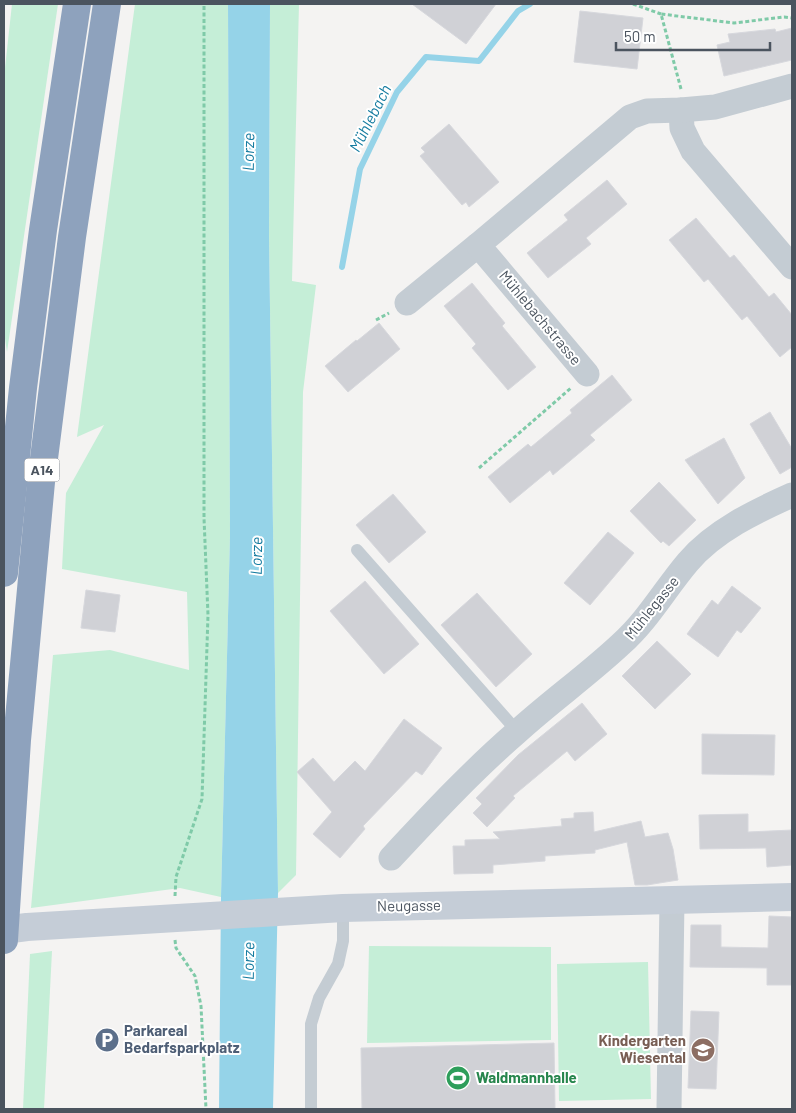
<svg xmlns="http://www.w3.org/2000/svg" width="796" height="1113" viewBox="0 0 796 1113" font-family="Barlow,sans-serif">
<rect width="100%" height="100%" fill="#f4f3f2"/>
<!-- green -->
<g fill="#c5eed7">
<path d="M12,4H58L7,352L4,332V77Z"/>
<path d="M135,4H228L230,536L221,897L180,888L31,908L53,655L110,650L189,670L187,592L62,569L66,493L104,425L77,437Z"/>
<path d="M270,4H299L292,281L316,285L303,392L296,875L278,893L269,236Z"/>
<path d="M369,946L551,947V1040L367,1043Z"/>
<path d="M52,951L44,1109H23L30,954Z"/>
<path d="M648,962L651,1099L559,1101L557,964Z"/>
</g>
<!-- water -->
<path fill="#95d3e8" d="M228,4H270L269,236L278,893L273,1109H219L221,897L230,536Z"/>
<g fill="none" stroke-linecap="round" stroke-linejoin="round">
<!-- stream -->
<path stroke="#95d3e8" stroke-width="6" d="M342,267L360,169L397,92L426,57L479,61L518,11L530,4"/>
</g>
<!-- building -->
<g fill="#d0d1d6" stroke="#d7d8dd">
<path d="M412,4H496L466,44Z"/>
<path d="M580,11L643,18L637,69L574,62Z"/>
<path d="M792,28V60L724,76L717,45L730,42L728,34L775,29L776,32Z"/>
<path d="M449,124L499,182L469,207L466,202L462,205L420,156L425,152L421,148Z"/>
<path d="M607,180L627,204L586,238L591,244L548,278L527,253L568,220L564,215Z"/>
<path d="M696,218L730,258L734,255L769,297L774,293L792,315V347L780,357L747,316L742,320L708,279L704,282L669,240Z"/>
<path d="M472,283L505,323L502,326L536,367L508,390L472,348L476,344L444,306Z"/>
<path d="M379,323L400,349L348,392L325,366L356,340L357,341Z"/>
<path d="M612,375L632,400L590,435L595,440L553,475L550,470L510,503L488,477L528,444L531,447L572,413L570,410Z"/>
<path d="M770,412L792,449V467L780,474L750,424Z"/>
<path d="M724,438L745,478L718,504L685,460Z"/>
<path d="M659,482L696,520L669,546L663,541L661,543L630,511Z"/>
<path d="M393,494L426,532L389,563L356,525Z"/>
<path d="M608,532L634,553L590,605L564,583Z"/>
<path d="M365,581L419,644L384,674L330,611Z"/>
<path d="M732,586L761,608L741,633L737,630L718,657L687,634L712,600L718,605Z"/>
<path d="M86,590L120,595L115,632L81,628Z"/>
<path d="M477,593L532,654L496,687L441,625Z"/>
<path d="M657,641L691,674L655,709L622,676Z"/>
<path d="M582,703L607,734L575,761L567,751L513,796L515,798L487,827L473,813L482,804L476,798L518,755Z"/>
<path d="M404,719L442,748L422,775L416,771L363,826L365,829L340,858L313,834L332,812L297,772L313,758L334,782L355,761L365,771Z"/>
<path d="M702,734L775,735L774,775L702,774Z"/>
<path d="M593,812L594,832L641,821L645,837L668,833L673,849L678,880L647,885H635L627,842L595,850V853L545,856V861L493,865V873L454,874L453,846H465V840L500,839L493,832L562,826L561,819L574,818V813Z"/>
<path d="M748,814V832L792,830V865L767,867L766,848L700,849L699,815Z"/>
<path d="M769,916L792,917V985H767V968L690,967L691,925H721V947L768,948Z"/>
<path d="M691,1011L719,1012L716,1089L688,1088Z"/>
<path d="M554,1043L555,1109H362L361,1048Z"/>
</g>
<g fill="none" stroke-linecap="round" stroke-linejoin="round">
<!-- path -->
<g stroke="#7fcaa8" stroke-width="3" stroke-dasharray="4 2.5" stroke-linecap="butt">
<path d="M633,4L661,14"/>
<path d="M681,89L661,14L734,23L784,17L792,18"/>
<path d="M376,320L389,313"/>
<path d="M479,468L571,388"/>
<path d="M175,896L176,877L202,799L208,615L204,518V4"/>
<path d="M175,940L176,948L195,976L201,1006L206,1109"/>
</g>
<!-- lane -->
<g stroke="#c4ccd3" stroke-width="12">
<path d="M357,550L517,731"/>
<path d="M311,1109V1024L319,998L338,964L343,941V908"/>
</g>
<!-- street -->
<g stroke="#c4ccd3" stroke-width="25">
<path d="M681,110L682,128L693,151L792,267"/>
<path d="M407,303L478,245"/>
<path d="M587,374L478,245L630,117L647,111L681,110L715,107L792,86"/>
<path d="M391,858C432,814 472,771 517,732C551,701 588,675 621,644C648,620 665,589 688,562C714,531 756,511 792,495"/>
<path d="M669,1109L672,900"/>
</g>
<!-- secondary -->
<path stroke="#c5cdd7" stroke-width="28" d="M4,930L27,927L343,908L792,897"/>
<!-- highway -->
<g stroke="#8ea2bd" stroke-width="28">
<path d="M4,573L23,388L43,230L77,4"/>
<path d="M4,940L17,740L41,482L72,237L107,4"/>
</g>
</g>
<!-- icons -->
<defs>
<symbol id="parking-disc" viewBox="-11 -11 22 22"><circle r="9.5" fill="#5c6f8a" stroke="#fff"/><path d="M-3.5-5.5H1a3.5 3.5 0 0 1 0 7H-1V5.5H-3.5ZM-1-3.4V-.6H.8a1.4 1.4 0 0 0 0-2.8Z" fill="#fff"/></symbol>
<symbol id="school-disc" viewBox="-11 -11 22 22"><circle r="9.5" fill="#8d6e63" stroke="#fff"/><path d="M0-5L7-2L0 1L-7-2ZM-4 1L0 2.5L4 1V4Q0 6-4 4Z" fill="#fff"/></symbol>
<symbol id="stadium-disc" viewBox="-11 -11 22 22"><circle r="9.5" fill="#2e9e5b" stroke="#fff"/><path d="M0-5a6.5 5 0 1 0 0 10a6.5 5 0 1 0 0-10ZM-3.5-1.8h7v3.6h-7Z" fill="#fff"/></symbol>
</defs>
<g fill-rule="evenodd">
<use href="#parking-disc" x="93" y="1026" width="28" height="28"/>
<use href="#school-disc" x="689" y="1036" width="28" height="28"/>
<use href="#stadium-disc" x="444" y="1064" width="28" height="28"/>
</g>
<g text-anchor="middle" stroke-width="4" stroke-linejoin="round" paint-order="stroke">
<!-- shield labels -->
<rect fill="#fff" stroke="#81878f" stroke-width="1" x="24.5" y="458.5" width="35" height="23" rx="4"/>
<g font-size="14" font-weight="bold" fill="#4b545f">
<text x="42" y="475">A14</text>
</g>
<!-- street labels -->
<g font-size="15" fill="#4b545f" stroke="#fff">
<text transform="translate(540 318) rotate(50)" y="5">Mühlebachstrasse</text>
<text transform="translate(652 608) rotate(-51)" y="5">Mühlegasse</text>
<text transform="translate(409 906) rotate(-1)" y="5">Neugasse</text>
</g>
<!-- service labels -->
<g font-size="15" font-weight="bold" fill="#4e5e75" stroke="#fff" text-anchor="start">
<text x="124" y="1036">Parkareal<tspan x="124" dy="17">Bedarfsparkplatz</tspan></text>
</g>
<!-- education labels -->
<g font-size="15" font-weight="bold" fill="#785e54" stroke="#fff" text-anchor="end">
<text x="686" y="1046">Kindergarten<tspan x="686" dy="17">Wiesental</tspan></text>
</g>
<!-- leisure labels -->
<g font-size="15" font-weight="bold" fill="#27864d" stroke="#fff" text-anchor="start">
<text x="476" y="1083">Waldmannhalle</text>
</g>
<!-- water labels -->
<g font-size="16" font-style="italic" fill="#167ca0" stroke="#fff">
<text transform="translate(370 118) rotate(-63)" y="6">Mühlebach</text>
<text transform="translate(248 152) rotate(-89)" y="6">Lorze</text>
<text transform="translate(256 556) rotate(-89)" y="6">Lorze</text>
<text transform="translate(248 961) rotate(-89)" y="6">Lorze</text>
</g>
</g>
<!-- border -->
<rect width="796" height="1113" fill="none" stroke="#4b545f" stroke-width="10"/>
<!-- scale -->
<path d="M616 42v8h154v-8" fill="none" stroke="#4b545f" stroke-width="2.5"/>
<text x="624" y="42" font-size="15" fill="#4b545f" stroke="#ffffff" stroke-width="4" paint-order="stroke">50 m</text>
</svg>
